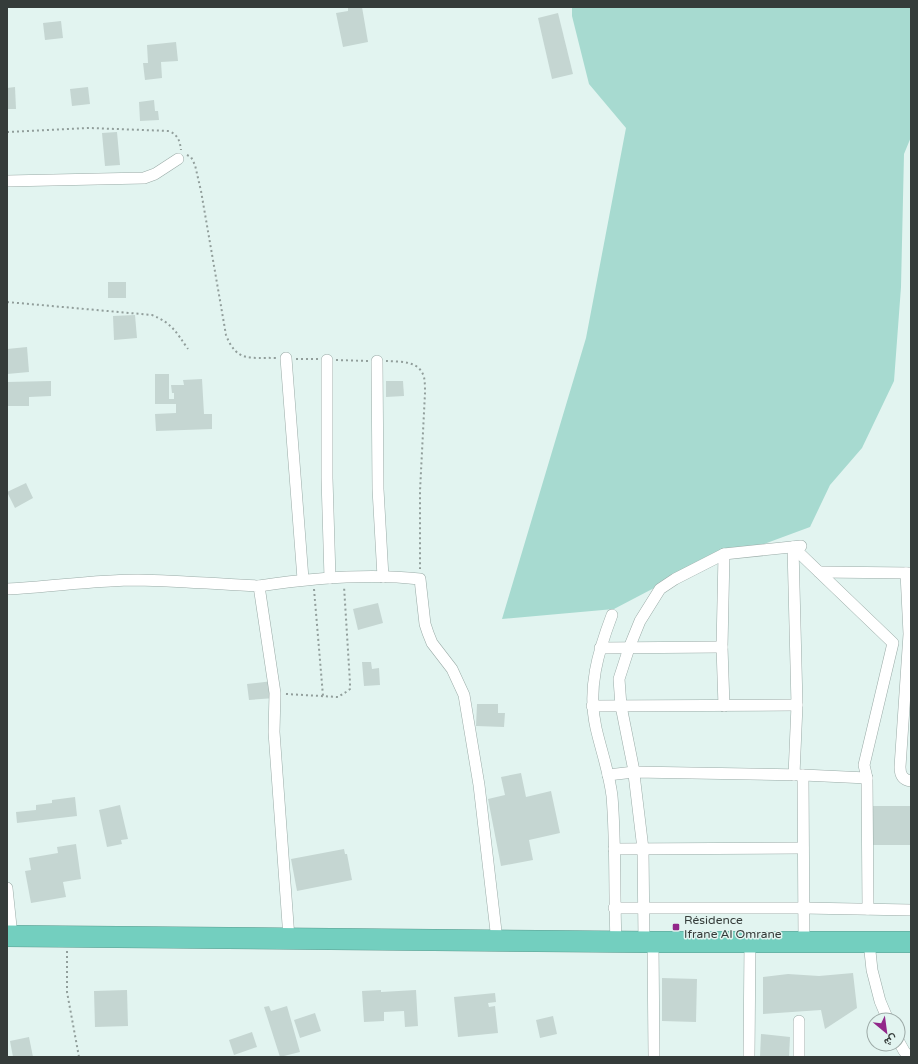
<svg xmlns="http://www.w3.org/2000/svg" width="918" height="1064" viewBox="0 0 918 1064" font-family="'Varela Round',Vazirmatn,sans-serif">
<rect width="100%" height="100%" fill="#e2f4f0"/>
<!-- green -->
<path fill="#a7dad0" d="M572,7H911V137L904,154L901,287L894,381L862,448L830,485L810,527L677,576L614,609L502,619L586,338L626,128L589,84L572,16Z"/>
<!-- building -->
<g fill="#c5d6d2">
<path d="M348,7H362L368,42L343,47L336,13L348,11Z"/>
<path d="M558,13L573,74L552,79L538,18Z"/>
<path d="M61,21L63,38L45,40L43,23Z"/>
<path d="M176,42L178,61L161,62L162,78L145,80L143,63H148L147,45Z"/>
<path d="M15,87L16,109H7V88Z"/>
<path d="M88,87L90,104L72,106L70,89Z"/>
<path d="M154,100L155,111H158L159,120L140,121L139,102Z"/>
<path d="M117,132L120,165L105,166L102,133Z"/>
<rect x="108" y="282" width="18" height="16"/>
<path d="M135,315L137,338L114,340L113,316Z"/>
<path d="M27,347L29,372L7,374V349Z"/>
<path d="M155,374H169V399H174V393H172L171,385H184L183,380L202,379L204,414H212V429L156,431L155,414L176,413V404H155Z"/>
<path d="M51,381V396L29,397V406H7V382Z"/>
<path d="M386,381H403L404,396L386,397Z"/>
<path d="M26,483L33,498L15,508L7,492Z"/>
<path d="M378,603L383,623L358,630L353,609Z"/>
<path d="M362,662H371L372,669L379,668L380,685L364,686Z"/>
<path d="M273,681L275,698L249,700L247,684Z"/>
<path d="M477,704H498V713H505L504,727L476,726Z"/>
<path d="M521,773L526,797L551,791L560,833L529,840L533,860L501,866L488,799L505,795L501,777Z"/>
<path d="M75,797L77,816L17,823L16,812L36,810V805L52,803V800Z"/>
<path d="M120,805L128,839L121,840L122,844L107,847L99,810Z"/>
<rect x="871" y="806" width="40" height="39"/>
<path d="M76,844L81,879L63,882L66,897L31,903L25,871L31,870L29,858L58,853L57,847Z"/>
<path d="M344,849L345,854H347L352,880L297,891L291,859Z"/>
<path d="M853,973L857,1008L825,1029L821,1010L763,1014V977L788,974L819,976Z"/>
<path d="M662,978L697,979L696,1022L662,1021Z"/>
<path d="M127,990L128,1026L95,1027L94,991Z"/>
<path d="M381,990V992L416,990L418,1026L405,1027L404,1011L384,1012V1021L364,1022L362,991Z"/>
<path d="M495,993L496,1002L488,1003L489,1007L495,1006L498,1033L458,1037L454,997Z"/>
<path d="M269,1006L271,1011L287,1006L300,1052L280,1057L264,1007Z"/>
<path d="M315,1013L321,1031L300,1038L294,1020Z"/>
<path d="M553,1016L557,1034L540,1038L536,1020Z"/>
<path d="M252,1032L257,1047L234,1055L229,1040Z"/>
<path d="M761,1034L790,1037L789,1057H760Z"/>
<path d="M29,1037L33,1057H13L10,1041Z"/>
</g>
<g fill="none" stroke-linecap="round" stroke-linejoin="round">
<defs>
<g id="street">
<path d="M7,181L144,178L155,174L178,159"/>
<path d="M286,358L303,579"/>
<path d="M327,360V478L330,578"/>
<path d="M377,361L378,489L383,577"/>
<path d="M793,547L893,643L864,765L867,778L868,909"/>
<path d="M793,547L797,705L794,775"/>
<path d="M819,572L911,573"/>
<path d="M906,573L909,634L900,767C900,775 903,780 911,781"/>
<path d="M259,586C312,578 366,573 420,579L425,624L428,633L432,643L452,669L464,695L479,785L497,940"/>
<path d="M7,589C51,587 94,580 138,580C178,581 219,584 259,586L275,693L274,732L289,938"/>
<path d="M612,615C598,652 587,689 596,728C601,750 609,772 612,796C616,844 614,893 616,941"/>
<path d="M600,648L722,647"/>
<path d="M592,706L797,705"/>
<path d="M724,706L722,647L724,554"/>
<path d="M608,775L634,772L803,775L867,778"/>
<path d="M803,775L804,942"/>
<path d="M614,849L803,848"/>
<path d="M7,888L12,936"/>
<path d="M614,908H803L911,910"/>
<path d="M644,941L643,849L633,766L621,706L619,679L629,648L640,621L660,589L675,579L724,554L801,546"/>
<path d="M653,942L654,1057"/>
<path d="M869,942L872,970L880,1001L888,1020"/>
<path d="M799,1021V1057"/>
<path d="M898,1040L904,1051L909,1057"/>
<path d="M749,1057L750,942"/>
</g>
<path id="highway" d="M7,936L653,942H911"/>
</defs>
<!-- street casing -->
<use href="#street" stroke="#9aaba7" stroke-width="12"/>
<!-- highway casing -->
<use href="#highway" stroke="#5d9c90" stroke-width="22"/>
<!-- path -->
<g stroke="#919e9b" stroke-width="2" stroke-dasharray="2 3" stroke-linecap="butt">
<path d="M7,132L89,128L169,131C178,135 180,141 181,150"/>
<path d="M187,155L191,157L195,165L201,191L226,335C237,363 250,357 276,358"/>
<path d="M7,302L152,315C172,323 176,332 188,349"/>
<path d="M296,359H318"/>
<path d="M336,360L368,361"/>
<path d="M386,361C400,362 419,360 424,377C425,382 425,388 425,393L420,491V569"/>
<path d="M314,589L323,696"/>
<path d="M286,694L338,697L346,692L350,689V683L344,586"/>
<path d="M67,951V992L79,1057"/>
</g>
<!-- street -->
<use href="#street" stroke="#fff" stroke-width="11"/>
<!-- highway -->
<use href="#highway" stroke="#73cfbf" stroke-width="21"/>
</g>
<!-- markers -->
<rect fill="#92278a" stroke="#e2f4f0" stroke-width="1.5" x="672" y="923" width="8" height="8" rx="2"/>
<g text-anchor="middle" stroke-width="3" stroke-linejoin="round" paint-order="stroke">
<!-- poi labels -->
<g font-size="12" fill="#353c3a" stroke="#e2f4f0" text-anchor="start">
<text x="684" y="924">Résidence<tspan x="684" dy="14">Ifrane Al Omrane</tspan></text>
</g>
</g>
<!-- border -->
<rect width="918" height="1064" fill="none" stroke="#353c3a" stroke-width="16"/>
<!-- north arrow -->
<g transform="translate(886 1032) rotate(151)"><circle r="19" fill="#e2f4f0" stroke="#9daaa7"/>
<path d="M0-3L7 15L0 10L-7 15Z" fill="#92278a"/>
<text y="-6" font-size="11" font-weight="bold" text-anchor="middle" fill="#353c3a">ش</text>
</g>
</svg>
